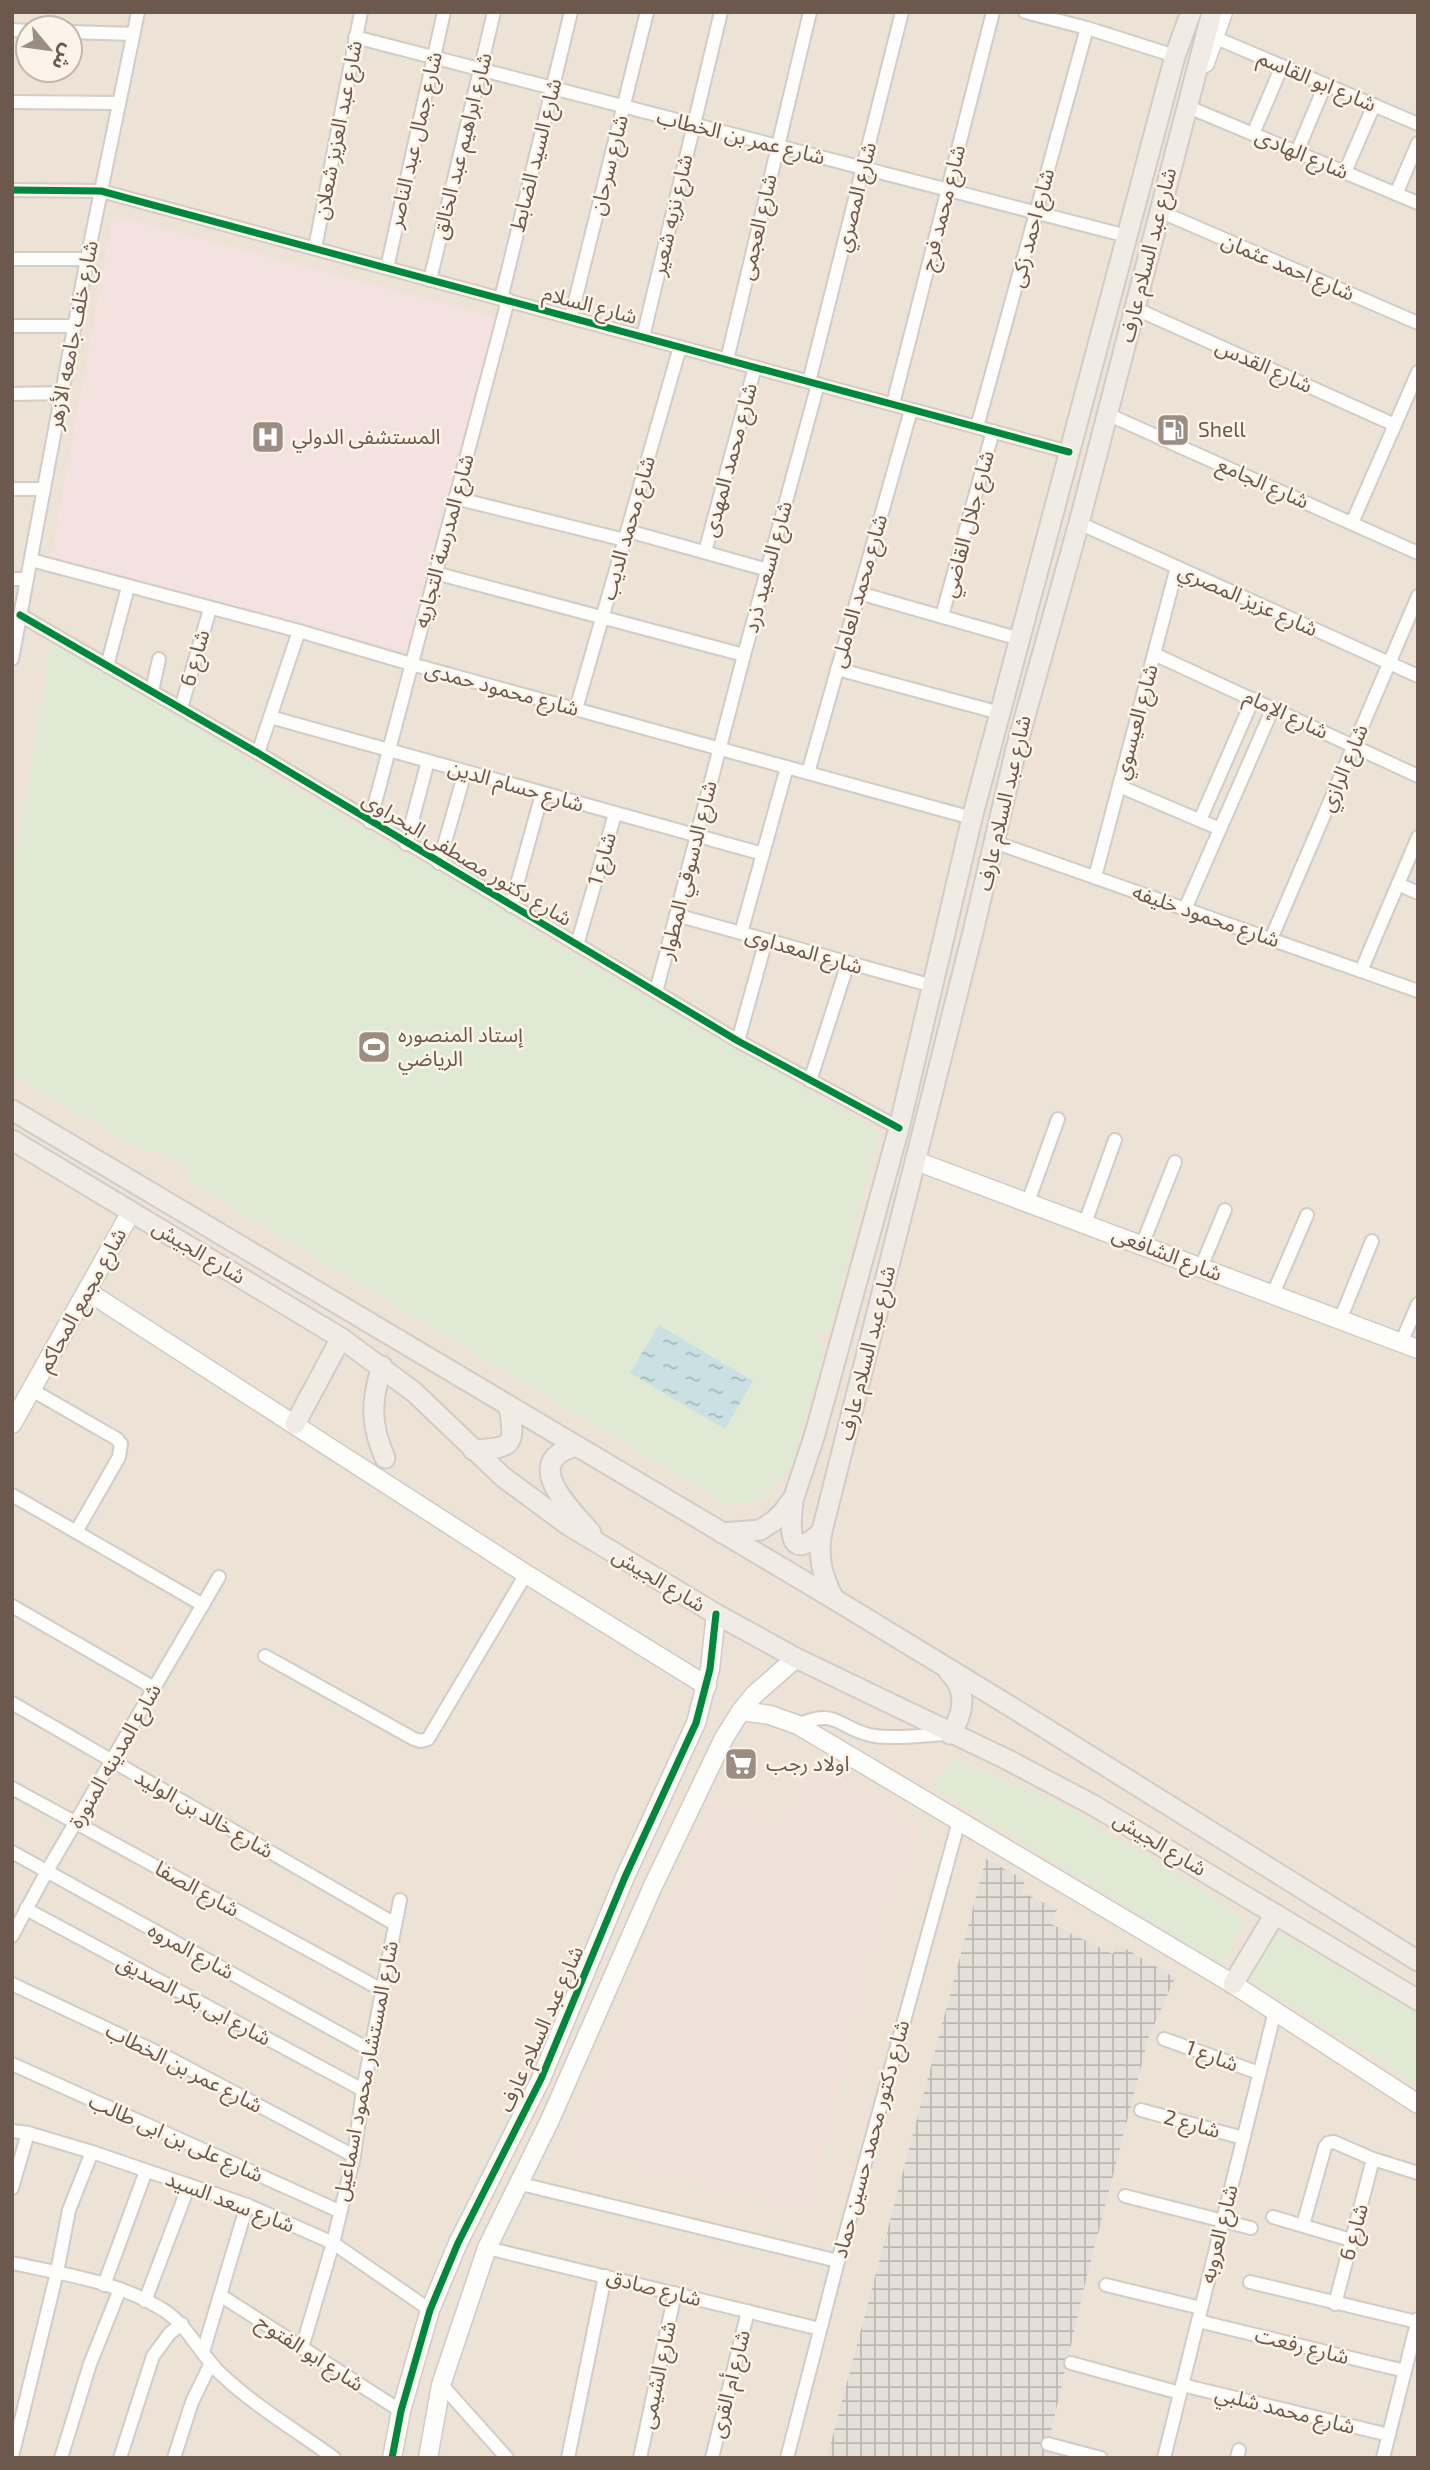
<svg xmlns="http://www.w3.org/2000/svg" width="1430" height="2470" viewBox="0 0 1430 2470" font-family="'Exo 2','Noto Sans Arabic',sans-serif">
<defs>
<pattern id="industrial-grid" width="8" height="8" patternUnits="userSpaceOnUse" patternTransform="scale(1.75)"><rect width="8" height="8" fill="#e5dfd9"/><path d="M0 4h8M4 0v8" fill="none" stroke="#beb8b2"/></pattern>
<pattern id="water-ripples" width="26" height="14" patternUnits="userSpaceOnUse" patternTransform="scale(1.75)"><rect width="26" height="14" fill="#cbe0e2"/><path d="M2 4q2-2 4 0t4 0M15 11q2-2 4 0t4 0" fill="none" stroke="#a9b8b9"/></pattern>
</defs>
<rect width="100%" height="100%" fill="#f3efe8"/>
<!-- residential -->
<path fill="#ece2d6" fill-rule="evenodd" d="M12,12H1418V2458H12ZM28,28H70V70H28Z"/>
<!-- commercial -->
<path fill="#f0e1d9" d="M803,1756L922,1826L899,1890L892,1889L808,2211L564,2153L712,1795L783,1822Z"/>
<!-- industrial -->
<path fill="url(#industrial-grid)" d="M986,1859L1025,1880L1021,1892L1057,1909L1051,1924L1113,1954L1116,1943L1175,1978L1149,2036L1084,2288L1045,2458H827Z"/>
<!-- medical -->
<path fill="#f4e2e1" d="M113,215L496,317L406,652L51,557Z"/>
<!-- green -->
<g fill="#e0e9d4">
<path d="M51,636L282,781L518,917L516,921L880,1132L859,1206L832,1326L822,1334L817,1332L823,1355L793,1462L762,1500L728,1505L263,1227L187,1180L188,1169L160,1152L143,1151L12,1076V888L17,847Z"/>
<path d="M952,1759L1065,1806L1247,1919L1221,1964L932,1787Z"/>
<path d="M1275,1930L1418,2014V2085L1249,1979Z"/>
</g>
<!-- water -->
<path fill="url(#water-ripples)" d="M659,1325L753,1381L725,1429L630,1373Z"/>
<g fill="none" stroke-linecap="round" stroke-linejoin="round">
<defs>
<g id="street">
<path d="M1025,12L1087,28L1175,56"/>
<path d="M12,30L28,31"/>
<path d="M70,32L133,34"/>
<path d="M355,37L1127,236"/>
<path d="M1216,38L1418,124"/>
<path d="M12,102L119,103"/>
<path d="M1186,106L1418,203"/>
<path d="M1253,134L1282,66"/>
<path d="M1297,152L1325,85"/>
<path d="M1345,172L1374,105"/>
<path d="M12,190L101,191L1069,452"/>
<path d="M1396,194L1418,143"/>
<path d="M1159,211L1418,323"/>
<path d="M315,248L361,12"/>
<path d="M12,259H87"/>
<path d="M387,268L444,12"/>
<path d="M430,280L494,12"/>
<path d="M501,299L571,12"/>
<path d="M1134,308L1395,425"/>
<path d="M571,317L647,12"/>
<path d="M12,326H75"/>
<path d="M643,337L721,12"/>
<path d="M727,360L810,12"/>
<path d="M809,382L902,12"/>
<path d="M12,394L62,393"/>
<path d="M893,404L993,12"/>
<path d="M1107,414L1418,553"/>
<path d="M977,427L1087,28"/>
<path d="M12,489H44"/>
<path d="M455,498L625,540"/>
<path d="M1079,523L1418,676"/>
<path d="M1352,523L1418,372"/>
<path d="M628,531L768,570"/>
<path d="M705,552L755,367"/>
<path d="M31,560L299,631L411,664L972,818"/>
<path d="M435,573L744,655"/>
<path d="M12,579H27"/>
<path d="M859,593L1020,639"/>
<path d="M20,615L258,753L738,1041L899,1128"/>
<path d="M942,616L993,431"/>
<path d="M1154,654L1418,776"/>
<path d="M12,659L87,259L138,12"/>
<path d="M107,666L128,587"/>
<path d="M837,669L1000,713"/>
<path d="M152,691L159,659"/>
<path d="M181,708L210,609"/>
<path d="M576,709L680,347"/>
<path d="M270,717L763,854"/>
<path d="M258,753L299,631"/>
<path d="M808,773L911,410"/>
<path d="M1119,786L1220,829"/>
<path d="M1200,820L1253,699"/>
<path d="M370,822L508,300"/>
<path d="M994,842L1418,991"/>
<path d="M406,844L428,761"/>
<path d="M439,863L465,772"/>
<path d="M1095,877L1177,567"/>
<path d="M1398,884L1418,893"/>
<path d="M511,906L542,794"/>
<path d="M1185,909L1273,708"/>
<path d="M676,915L933,986"/>
<path d="M741,933L787,767"/>
<path d="M1271,939L1418,596"/>
<path d="M577,945L615,814"/>
<path d="M1361,971L1418,837"/>
<path d="M656,992L744,655L818,384"/>
<path d="M738,1041L766,940"/>
<path d="M810,1081L848,963"/>
<path d="M1028,1202L1058,1119"/>
<path d="M1085,1223L1115,1140"/>
<path d="M1142,1245L1175,1162"/>
<path d="M1201,1267L1225,1210"/>
<path d="M1273,1294L1307,1215"/>
<path d="M1340,1320L1372,1241"/>
<path d="M1401,1343L1418,1304"/>
<path d="M32,1390L117,1439L121,1444L119,1457L76,1532"/>
<path d="M12,1495L203,1605"/>
<path d="M12,1606L154,1688"/>
<path d="M265,1656L414,1739L421,1741L428,1739L526,1574"/>
<path d="M12,1703L395,1924"/>
<path d="M798,1725C838,1706 840,1731 875,1736C898,1739 923,1735 946,1734"/>
<path d="M12,1788L382,1990"/>
<path d="M12,1852L370,2050"/>
<path d="M26,1909L363,2090"/>
<path d="M12,1936L47,1871L219,1577"/>
<path d="M12,1984L167,2057L354,2156"/>
<path d="M1164,2039L1259,2073"/>
<path d="M12,2064L339,2211"/>
<path d="M1141,2110L1243,2138"/>
<path d="M12,2131L28,2133L92,2152L247,2205L333,2243L430,2310"/>
<path d="M517,2183L838,2261"/>
<path d="M12,2188L28,2133"/>
<path d="M1125,2196L1251,2228"/>
<path d="M1273,2217L1351,2240"/>
<path d="M1303,2225L1325,2147L1328,2143L1334,2142L1373,2159L1418,2173"/>
<path d="M487,2248L820,2329"/>
<path d="M12,2263C63,2274 121,2282 165,2311C190,2328 200,2355 222,2375C255,2406 297,2431 334,2458"/>
<path d="M1250,2282L1417,2322"/>
<path d="M104,2285L146,2171"/>
<path d="M1106,2285L1201,2308"/>
<path d="M220,2295L401,2411"/>
<path d="M145,2301L189,2185"/>
<path d="M1335,2304L1373,2159"/>
<path d="M1198,2321L1405,2371"/>
<path d="M302,2348L333,2243L354,2156L363,2090L400,1900"/>
<path d="M203,2352L247,2205"/>
<path d="M1071,2363L1180,2393"/>
<path d="M441,2384L507,2458"/>
<path d="M1182,2385L1389,2435"/>
<path d="M1048,2444L1101,2458"/>
<path d="M12,2457L57,2272L69,2210L92,2152"/>
<path d="M61,2458L90,2364L120,2289"/>
<path d="M120,2458L153,2356L170,2333L182,2324"/>
<path d="M174,2458L192,2402L211,2363"/>
<path d="M568,2458L605,2276"/>
<path d="M640,2458L675,2293"/>
<path d="M712,2458L748,2311"/>
<path d="M787,2458L838,2261L959,1821"/>
<path d="M1164,2458L1275,2011"/>
<path d="M1237,2458L1239,2450"/>
<path d="M1383,2458L1418,2319"/>
</g>
<g id="secondary">
<path d="M1205,63L1223,12"/>
<path d="M916,1161L1418,1349"/>
<path d="M87,1291L526,1574L707,1686"/>
<path d="M12,1424L131,1212"/>
<path d="M741,1711L770,1715L798,1725L1233,1984L1418,2104"/>
<path d="M392,2458L401,2411L430,2310L458,2243L541,2079L625,1877L696,1723L710,1669L716,1614"/>
<path d="M428,2458L441,2385L487,2248L550,2120L652,1888L724,1738L741,1711L754,1695L796,1658"/>
</g>
<g id="primary">
<path d="M12,1110L834,1599L1013,1708L1418,1961"/>
<path d="M12,1140L341,1338L414,1392L503,1477L568,1525L716,1614L796,1658L1006,1759L1093,1805L1418,2000"/>
<path d="M382,1366C371,1401 370,1424 385,1458"/>
<path d="M295,1424L341,1338"/>
<path d="M576,1446C519,1462 571,1509 591,1533"/>
<path d="M473,1450C512,1448 516,1447 509,1407"/>
<path d="M793,1501C790,1526 787,1566 822,1531"/>
<path d="M722,1533L760,1530L774,1521L783,1512L794,1497L815,1434L899,1128L972,818L1175,56L1191,12"/>
<path d="M834,1599C822,1577 817,1556 822,1531L974,928L1017,745L1079,523L1212,12"/>
<path d="M949,1672C968,1690 964,1714 950,1734"/>
<path d="M1233,1984L1275,1914"/>
</g>
</defs>
<!-- street casing -->
<use href="#street" stroke="#d2ccc7" stroke-width="16"/>
<!-- secondary casing -->
<use href="#secondary" stroke="#d2cbc4" stroke-width="21"/>
<!-- primary casing -->
<use href="#primary" stroke="#d3cbc6" stroke-width="23"/>
<!-- street -->
<use href="#street" stroke="#fdfdfc" stroke-width="12"/>
<!-- secondary -->
<use href="#secondary" stroke="#fdfdfc" stroke-width="18"/>
<!-- primary -->
<use href="#primary" stroke="#f0ece5" stroke-width="19"/>
<defs>
<g id="cycleway">
<path d="M12,190L101,191L1069,452"/>
<path d="M20,615L258,753L738,1041L899,1128"/>
<path d="M392,2458L401,2411L430,2310L458,2243L541,2079L625,1877L696,1723L710,1669L716,1614"/>
</g>
</defs>
<!-- cycleway casing -->
<use href="#cycleway" stroke="#fcf4e8" stroke-width="11"/>
<!-- cycleway -->
<use href="#cycleway" stroke="#00873e" stroke-width="7"/>
</g>
<!-- icons -->
<defs>
<symbol id="fuel-square" viewBox="-11 -11 22 22"><rect x="-9" y="-9" width="18" height="18" rx="4" fill="#9c8d83" stroke="#fcf4e8"/><path d="M-5.5-6h7V0h2V4h1.3V-2.5L3-4.5l.8-.8L6-3V5H2.5V1h-1V6h-7ZM-4.2-4.7v3.2H.2V-4.7Z" fill="#fff"/></symbol>
<symbol id="hospital-square" viewBox="-11 -11 22 22"><rect x="-9" y="-9" width="18" height="18" rx="4" fill="#9c8d83" stroke="#fcf4e8"/><path d="M-5-5h3v3.5h4V-5h3V5h-3V1.5h-4V5h-3Z" fill="#fff"/></symbol>
<symbol id="stadium-square" viewBox="-11 -11 22 22"><rect x="-9" y="-9" width="18" height="18" rx="4" fill="#9c8d83" stroke="#fcf4e8"/><path d="M0-5a6.5 5 0 1 0 0 10a6.5 5 0 1 0 0-10ZM-3.5-1.8h7v3.6h-7Z" fill="#fff"/></symbol>
<symbol id="supermarket-square" viewBox="-11 -11 22 22"><rect x="-9" y="-9" width="18" height="18" rx="4" fill="#9c8d83" stroke="#fcf4e8"/><path d="M-6-5.5h2.5l.6 2H6L4.5 2H-2.5L-4.4-4H-6ZM-1.5 3.2a1.3 1.3 0 1 0 .1 0ZM3 3.2a1.3 1.3 0 1 0 .1 0Z" fill="#fff"/></symbol>
</defs>
<g fill-rule="evenodd">
<use href="#fuel-square" x="1154" y="411" width="38" height="38"/>
<use href="#hospital-square" x="249" y="418" width="38" height="38"/>
<use href="#stadium-square" x="355" y="1028" width="38" height="38"/>
<use href="#supermarket-square" x="722" y="1745" width="38" height="38"/>
</g>
<g text-anchor="middle" stroke-width="5" stroke-linejoin="round" paint-order="stroke">
<!-- street labels -->
<g font-size="21" fill="#6d584d" stroke="#fcf4e8">
<text transform="translate(1317 81) rotate(23)" y="7">شارع ابو القاسم</text>
<text transform="translate(338 130) rotate(-79)" y="7">شارع عبد العزيز شعلان</text>
<text transform="translate(741 137) rotate(14)" y="7">شارع عمر بن الخطاب</text>
<text transform="translate(415 140) rotate(-77)" y="7">شارع جمال عبد الناصر</text>
<text transform="translate(462 146) rotate(-76)" y="7">شارع ابراهيم عبد الخالق</text>
<text transform="translate(1302 154) rotate(23)" y="7">شارع الهادى</text>
<text transform="translate(536 155) rotate(-76)" y="7">شارع السيد الضابط</text>
<text transform="translate(609 165) rotate(-76)" y="7">شارع سرحان</text>
<text transform="translate(856 197) rotate(-76)" y="7">شارع المصري</text>
<text transform="translate(943 208) rotate(-76)" y="7">شارع محمد فرج</text>
<text transform="translate(672 215) rotate(-77)" y="7">شارع نزيه شعير</text>
<text transform="translate(758 227) rotate(-77)" y="7">شارع العجمى</text>
<text transform="translate(1032 228) rotate(-75)" y="7">شارع احمد زكى</text>
<text transform="translate(1148 255) rotate(-76)" y="7">شارع عبد السلام عارف</text>
<text transform="translate(1288 267) rotate(23)" y="7">شارع احمد عثمان</text>
<text transform="translate(590 305) rotate(15)" y="7">شارع السلام</text>
<text transform="translate(73 335) rotate(-79)" y="7">شارع خلف جامعه الأزهر</text>
<text transform="translate(1264 366) rotate(24)" y="7">شارع القدس</text>
<text transform="translate(730 460) rotate(-75)" y="7">شارع محمد المهدى</text>
<text transform="translate(1263 483) rotate(24)" y="7">شارع الجامع</text>
<text transform="translate(968 524) rotate(-75)" y="7">شارع جلال القاضي</text>
<text transform="translate(628 528) rotate(-74)" y="7">شارع محمد الديب</text>
<text transform="translate(444 541) rotate(-75)" y="7">شارع المدرسة التجاريه</text>
<text transform="translate(768 567) rotate(-75)" y="7">شارع السعيد ذرد</text>
<text transform="translate(859 591) rotate(-74)" y="7">شارع محمد العاملى</text>
<text transform="translate(1248 600) rotate(24)" y="7">شارع عزيز المصري</text>
<text transform="translate(195 658) rotate(-74)" y="7">شارع 6</text>
<text transform="translate(502 689) rotate(15)" y="7">شارع محمود حمدى</text>
<text transform="translate(1286 714) rotate(25)" y="7">شارع الإمام</text>
<text transform="translate(1136 722) rotate(-75)" y="7">شارع العيسوي</text>
<text transform="translate(1344 768) rotate(-67)" y="7">شارع الرازي</text>
<text transform="translate(516 786) rotate(16)" y="7">شارع حسام الدين</text>
<text transform="translate(1004 803) rotate(-77)" y="7">شارع عبد السلام عارف</text>
<text transform="translate(467 859) rotate(31)" y="7">شارع دكتور مصطفى البحراوى</text>
<text transform="translate(602 859) rotate(-74)" y="7">شارع 1</text>
<text transform="translate(688 870) rotate(-76)" y="7">شارع الدسوقي المطوار</text>
<text transform="translate(1206 916) rotate(19)" y="7">شارع محمود خليفه</text>
<text transform="translate(804 951) rotate(16)" y="7">شارع المعداوى</text>
<text transform="translate(199 1252) rotate(31)" y="7">شارع الجيش</text>
<text transform="translate(1167 1254) rotate(21)" y="7">شارع الشافعى</text>
<text transform="translate(82 1300) rotate(-61)" y="7">شارع مجمع المحاكم</text>
<text transform="translate(867 1353) rotate(-76)" y="7">شارع عبد السلام عارف</text>
<text transform="translate(659 1580) rotate(31)" y="7">شارع الجيش</text>
<text transform="translate(115 1756) rotate(-60)" y="7">شارع المدينه المنورة</text>
<text transform="translate(204 1814) rotate(30)" y="7">شارع خالد بن الوليد</text>
<text transform="translate(1160 1844) rotate(31)" y="7">شارع الجيش</text>
<text transform="translate(197 1889) rotate(29)" y="7">شارع الصفا</text>
<text transform="translate(191 1951) rotate(29)" y="7">شارع المروه</text>
<text transform="translate(194 2000) rotate(28)" y="7">شارع ابى بكر الصديق</text>
<text transform="translate(541 2029) rotate(-66)" y="7">شارع عبد السلام عارف</text>
<text transform="translate(1212 2056) rotate(20)" y="7">شارع 1</text>
<text transform="translate(184 2068) rotate(27)" y="7">شارع عمر بن الخطاب</text>
<text transform="translate(366 2071) rotate(-79)" y="7">شارع المستشار محمود اسماعيل</text>
<text transform="translate(1192 2124) rotate(15)" y="7">شارع 2</text>
<text transform="translate(176 2138) rotate(24)" y="7">شارع على بن ابى طالب</text>
<text transform="translate(871 2139) rotate(-75)" y="7">شارع دكتور محمد حسين حماد</text>
<text transform="translate(230 2202) rotate(21)" y="7">شارع سعد السيد</text>
<text transform="translate(1354 2232) rotate(-75)" y="7">شارع 6</text>
<text transform="translate(1219 2234) rotate(-76)" y="7">شارع العروبه</text>
<text transform="translate(654 2288) rotate(14)" y="7">شارع صادق</text>
<text transform="translate(1302 2346) rotate(14)" y="7">شارع رفعت</text>
<text transform="translate(310 2353) rotate(33)" y="7">شارع ابو الفتوح</text>
<text transform="translate(658 2375) rotate(-78)" y="7">شارع الشيمى</text>
<text transform="translate(730 2384) rotate(-76)" y="7">شارع أم القرى</text>
<text transform="translate(1285 2410) rotate(14)" y="7">شارع محمد شلبي</text>
</g>
<!-- poi labels -->
<g font-size="21" fill="#6d584d" stroke="#fcf4e8" text-anchor="start">
<text x="1198" y="437">Shell</text>
<text x="292" y="444">المستشفى الدولي</text>
<text x="398" y="1042">إستاد المنصوره<tspan x="398" dy="24">الرياضي</tspan></text>
<text x="766" y="1771">اولاد رجب</text>
</g>
</g>
<!-- border -->
<rect width="1430" height="2470" fill="none" stroke="#6d584d" stroke-width="28"/>
<!-- north arrow -->
<g transform="translate(49 49) rotate(119)"><circle r="33" fill="#fcf4e8" stroke="#c3b6aa" stroke-width="2"/>
<path d="M0-5L12 26L0 18L-12 26Z" fill="#9c8d83"/>
<text y="-10" font-size="19" font-weight="bold" text-anchor="middle" fill="#6d584d">ش</text>
</g>
</svg>
